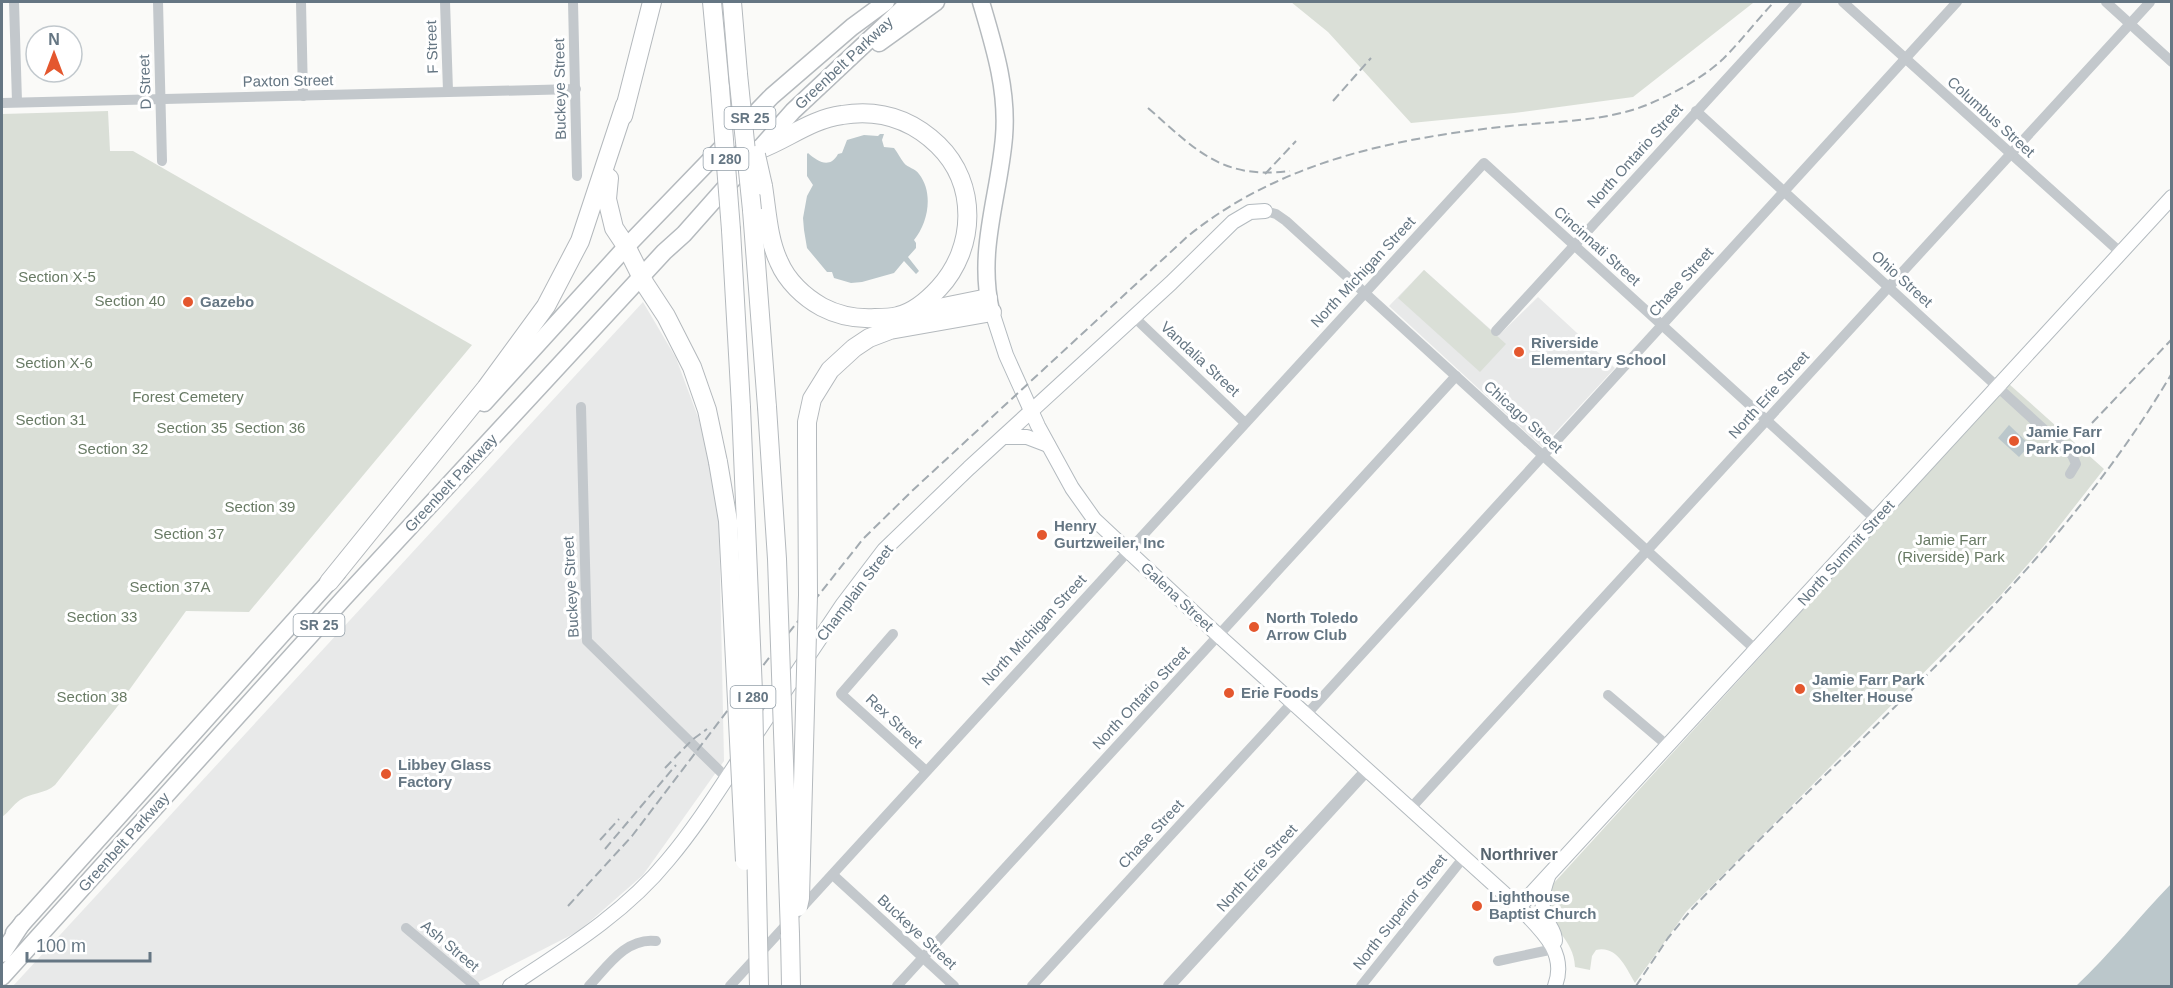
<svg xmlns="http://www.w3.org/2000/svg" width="2173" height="988" viewBox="0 0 2173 988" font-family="Arial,sans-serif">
<rect width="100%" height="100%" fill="#fafaf8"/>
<!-- built -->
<g fill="#e8e9e9">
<path d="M1424,270L1498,336L1538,297L1615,368L1542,447L1389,306Z"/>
<path d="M643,302L676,358L698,417L710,458L719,522L724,761L643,875L579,931L471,986H13Z"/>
</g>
<!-- green -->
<g fill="#dadfd7">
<path d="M1291,2H1751L1753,3L1633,97L1514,113L1411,123L1328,32Z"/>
<path d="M108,111L110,151H133L472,345L249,612L186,611L117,707L55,785C45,794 30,793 20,800C13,805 9,812 2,817V114Z"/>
<path d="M1424,270L1506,344L1480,372L1398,298Z"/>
<path d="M2009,384L2104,469L2043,547L2000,596L1686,912L1635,983C1626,968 1617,945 1596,950L1592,956L1590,970L1575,967C1574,931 1534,925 1553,884Z"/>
</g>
<!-- water -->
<g fill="#bbc7cb">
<path d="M880,134H884L882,140L884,147L894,148C898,153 900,158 904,163C908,168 915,168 919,174C934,193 928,223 914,240L916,243V248L908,257L919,271L916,274L904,261L894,273L862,282L851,283L834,278L832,272H827L807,248L804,230L803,218L807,196L813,185L807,176V154L808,153C818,162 830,169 838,154L842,153L847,140L864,135L878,136Z"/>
<path d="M2009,425L2030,445L2019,457L1998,438Z"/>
<path d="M2171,884V986H2076C2110,954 2139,917 2171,884Z"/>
</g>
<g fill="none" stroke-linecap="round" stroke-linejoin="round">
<defs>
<g id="secondary">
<path d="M992,312L1006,355L1038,426L1072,488L1094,519L1219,636L1519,907C1540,929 1568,952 1555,986"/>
<path d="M1004,437H1027L1048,445"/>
<path d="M752,740L843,604L884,550L969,468L1171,283L1233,222L1250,212L1265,211"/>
<path d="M1548,877C1543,890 1540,906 1546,919C1550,928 1555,931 1555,941"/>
<path d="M1519,907L2172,197"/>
<path d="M510,986C566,949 625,913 668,860C695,828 717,793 740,758"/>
</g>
<g id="primary">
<path d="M981,2C994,46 1008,90 1004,137C999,197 977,250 991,311"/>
<path d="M879,43L936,2"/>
<path d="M484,403L626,247L772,96L852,27L886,2"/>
<path d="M14,933L338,572"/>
<path d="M2,977L344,598L664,252L684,234L793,111L902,9L913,2"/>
</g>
<path id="trunk" d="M2,954L23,922"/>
<g id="motorway">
<path d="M712,2L720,88"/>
<path d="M732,2L738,74"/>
<path d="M623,116L652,2"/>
<path d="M758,150C786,140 811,119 842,115C878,109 911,119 938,145C978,184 976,248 939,288C928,300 914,312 898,316C891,318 883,318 875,318C857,319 839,316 822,307C804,297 787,281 779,262C768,239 767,211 763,186"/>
<path d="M609,178L607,199L614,228L626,246L645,284L666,316L692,367L707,410L718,462"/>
<path d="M752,210L767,407"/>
<path d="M731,230L741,407"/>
<path d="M914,313L988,298"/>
<path d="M807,446V422L812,399L830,370L854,348L869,338L890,330L992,312"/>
<path d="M329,582L486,388L546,306L580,241L625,105"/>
<path d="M790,934L791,986"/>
</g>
</defs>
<!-- secondary casing -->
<use href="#secondary" stroke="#b3babf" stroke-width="16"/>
<!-- primary casing -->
<use href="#primary" stroke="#b5babe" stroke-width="19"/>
<!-- trunk casing -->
<use href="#trunk" stroke="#b4b9bd" stroke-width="19"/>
<!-- motorway casing -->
<use href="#motorway" stroke="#b4b9bd" stroke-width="20"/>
<!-- minor -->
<g stroke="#c3c8cc" stroke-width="10">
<path d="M14,2L17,102"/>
<path d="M158,2L162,161"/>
<path d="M301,2L303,96"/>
<path d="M445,2L448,91"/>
<path d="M573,2L577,176"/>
<path d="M1843,2L2121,253"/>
<path d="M2106,2L2172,62"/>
<path d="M2,103L576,89"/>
<path d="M1696,111L2072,455L2076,464L2070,474"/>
<path d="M1265,211L1276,214L1286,221L1757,651"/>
<path d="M1134,317L1245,423"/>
<path d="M1496,331L1797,2"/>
<path d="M581,407L587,641L727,778"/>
<path d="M893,634L841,694L926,771"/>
<path d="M1608,695L1668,746"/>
<path d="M1306,715L1957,2"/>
<path d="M1410,809L2150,2"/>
<path d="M833,875L954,986"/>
<path d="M406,928L475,986"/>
<path d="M1498,961L1554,949"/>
<path d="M589,986C607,967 626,937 656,941"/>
<path d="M730,986L1484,163L1876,520"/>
<path d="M897,986L1456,376"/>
<path d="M1032,986L1292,703"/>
<path d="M1361,986L1464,857"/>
</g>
<!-- tertiary -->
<path stroke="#c3c8cc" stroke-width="12" d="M1169,986L1367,770"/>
<!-- secondary -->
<use href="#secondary" stroke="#fff" stroke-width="14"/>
<!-- primary -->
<use href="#primary" stroke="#fff" stroke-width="16"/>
<!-- trunk -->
<use href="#trunk" stroke="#fff" stroke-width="16"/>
<!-- motorway -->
<use href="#motorway" stroke="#fff" stroke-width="18"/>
<!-- rail -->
<g stroke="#a2aab0" stroke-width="2" stroke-dasharray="9 4.5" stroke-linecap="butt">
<path d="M1333,101L1371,58"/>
<path d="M1148,108C1195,149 1221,180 1290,171"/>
<path d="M1265,174L1296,141"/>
<path d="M2092,423L2172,339"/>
<path d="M665,768L692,740L707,729"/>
<path d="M600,840L619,819"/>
<path d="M605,849L676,765"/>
<path d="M568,906L632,836L731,706L863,539L913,490L1188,236C1281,161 1395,138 1510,126C1556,121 1606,122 1649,104C1674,93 1703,78 1723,59C1741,41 1757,20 1774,2"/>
<path d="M1636,986L1668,938L1691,910C1857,734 2047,584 2172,373"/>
</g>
<defs>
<g id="motorway-bridge">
<path d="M738,74L752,210"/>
<path d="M720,88L731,230"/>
<path d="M756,155L763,186"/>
<path d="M741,407L753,692L759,986"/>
<path d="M767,407L777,559L790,934"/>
<path d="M718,462L728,521L745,861"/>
<path d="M798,907L800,898L808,595L807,446"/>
</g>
</defs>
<!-- motorway-bridge casing -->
<use href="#motorway-bridge" stroke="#b4b9bd" stroke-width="20" stroke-linecap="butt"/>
<!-- motorway-bridge -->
<use href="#motorway-bridge" stroke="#fff" stroke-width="18"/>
</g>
<!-- markers -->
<g fill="#e4572e" stroke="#fff" stroke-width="2">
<circle cx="188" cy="302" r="6"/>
<circle cx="1519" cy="352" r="6"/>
<circle cx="2014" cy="441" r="6"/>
<circle cx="1042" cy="535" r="6"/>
<circle cx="1254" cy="627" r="6"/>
<circle cx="1800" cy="689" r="6"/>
<circle cx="1229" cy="693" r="6"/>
<circle cx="386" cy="774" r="6"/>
<circle cx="1477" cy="906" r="6"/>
</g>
<g text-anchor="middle" stroke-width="6" stroke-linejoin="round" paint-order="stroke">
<!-- shield labels -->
<g fill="#fff" stroke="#939fa8" stroke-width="1.5">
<rect x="724.5" y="107" width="51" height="22" rx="4.5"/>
<rect x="703.5" y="148" width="45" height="22" rx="4.5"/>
<rect x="293.5" y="614" width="51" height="22" rx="4.5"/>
<rect x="730.5" y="686" width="45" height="22" rx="4.5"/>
</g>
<g font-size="14" font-weight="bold" fill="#657683">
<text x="750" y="123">SR 25</text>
<text x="726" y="164">I 280</text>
<text x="319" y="630">SR 25</text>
<text x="753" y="702">I 280</text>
</g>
<!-- street labels -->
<g font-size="15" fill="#657683" stroke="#fff">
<text transform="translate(432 47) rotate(-92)" y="5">F Street</text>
<text transform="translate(844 63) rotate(-43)" y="5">Greenbelt Parkway</text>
<text transform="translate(288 81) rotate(-1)" y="5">Paxton Street</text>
<text transform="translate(145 82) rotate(-92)" y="5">D Street</text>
<text transform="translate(560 89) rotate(-91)" y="5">Buckeye Street</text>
<text transform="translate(1991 117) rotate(42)" y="5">Columbus Street</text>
<text transform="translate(1635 156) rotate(-48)" y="5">North Ontario Street</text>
<text transform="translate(1597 246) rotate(42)" y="5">Cincinnati Street</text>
<text transform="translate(1363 272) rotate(-47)" y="5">North Michigan Street</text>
<text transform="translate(1902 279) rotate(42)" y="5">Ohio Street</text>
<text transform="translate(1681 282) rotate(-48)" y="5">Chase Street</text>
<text transform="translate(1200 359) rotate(43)" y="5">Vandalia Street</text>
<text transform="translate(1769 395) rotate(-48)" y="5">North Erie Street</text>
<text transform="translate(1523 417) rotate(42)" y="5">Chicago Street</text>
<text transform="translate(451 483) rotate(-47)" y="5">Greenbelt Parkway</text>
<text transform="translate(1846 553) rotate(-48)" y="5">North Summit Street</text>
<text transform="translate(571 587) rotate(-93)" y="5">Buckeye Street</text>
<text transform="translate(855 593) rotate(-53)" y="5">Champlain Street</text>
<text transform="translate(1177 597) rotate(43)" y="5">Galena Street</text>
<text transform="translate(1034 630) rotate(-47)" y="5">North Michigan Street</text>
<text transform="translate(1141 698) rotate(-47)" y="5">North Ontario Street</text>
<text transform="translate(894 721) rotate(43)" y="5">Rex Street</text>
<text transform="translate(1151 834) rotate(-47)" y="5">Chase Street</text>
<text transform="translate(124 842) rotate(-48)" y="5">Greenbelt Parkway</text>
<text transform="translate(1257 868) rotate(-48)" y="5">North Erie Street</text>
<text transform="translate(1400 912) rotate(-52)" y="5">North Superior Street</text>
<text transform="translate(917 932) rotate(43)" y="5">Buckeye Street</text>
<text transform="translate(450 946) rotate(40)" y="5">Ash Street</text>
</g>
<!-- park labels -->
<g font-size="15" fill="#687a64" stroke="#fff">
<text x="57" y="282">Section X-5</text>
<text x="130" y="306">Section 40</text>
<text x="54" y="368">Section X-6</text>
<text x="188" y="402">Forest Cemetery</text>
<text x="51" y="425">Section 31</text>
<text x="192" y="433">Section 35</text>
<text x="270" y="433">Section 36</text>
<text x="113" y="454">Section 32</text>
<text x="260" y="512">Section 39</text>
<text x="189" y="539">Section 37</text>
<text x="1951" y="545">Jamie Farr<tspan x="1951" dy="17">(Riverside) Park</tspan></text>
<text x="170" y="592">Section 37A</text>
<text x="102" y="622">Section 33</text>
<text x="92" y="702">Section 38</text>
</g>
<!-- poi labels -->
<g font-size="15" font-weight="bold" fill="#657683" stroke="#fff" text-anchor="start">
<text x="200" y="307">Gazebo</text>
<text x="1531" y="348">Riverside<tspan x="1531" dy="17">Elementary School</tspan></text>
<text x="2026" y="437">Jamie Farr<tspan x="2026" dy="17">Park Pool</tspan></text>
<text x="1054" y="531">Henry<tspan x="1054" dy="17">Gurtzweiler, Inc</tspan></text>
<text x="1266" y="623">North Toledo<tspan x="1266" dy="17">Arrow Club</tspan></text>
<text x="1812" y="685">Jamie Farr Park<tspan x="1812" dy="17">Shelter House</tspan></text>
<text x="1241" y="698">Erie Foods</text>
<text x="398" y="770">Libbey Glass<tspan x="398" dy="17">Factory</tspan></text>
<text x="1489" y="902">Lighthouse<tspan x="1489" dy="17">Baptist Church</tspan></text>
</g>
<!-- neighbourhood labels -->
<g font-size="16" font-weight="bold" fill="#57646e" stroke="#fff">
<text x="1519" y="860">Northriver</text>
</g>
</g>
<!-- border -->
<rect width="2173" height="988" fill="none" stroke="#657683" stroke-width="6"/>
<!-- north arrow -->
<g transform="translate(54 54)"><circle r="28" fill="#ffffff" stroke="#c1c8cd" stroke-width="1.5"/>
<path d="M0-4.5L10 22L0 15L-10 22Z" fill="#e4572e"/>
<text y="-9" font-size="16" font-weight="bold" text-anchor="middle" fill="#657683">N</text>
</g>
<!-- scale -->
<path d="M27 952v9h123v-9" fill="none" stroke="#657683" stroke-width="3"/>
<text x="36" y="952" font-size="18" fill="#657683" stroke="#ffffff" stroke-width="4.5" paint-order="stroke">100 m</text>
</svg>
